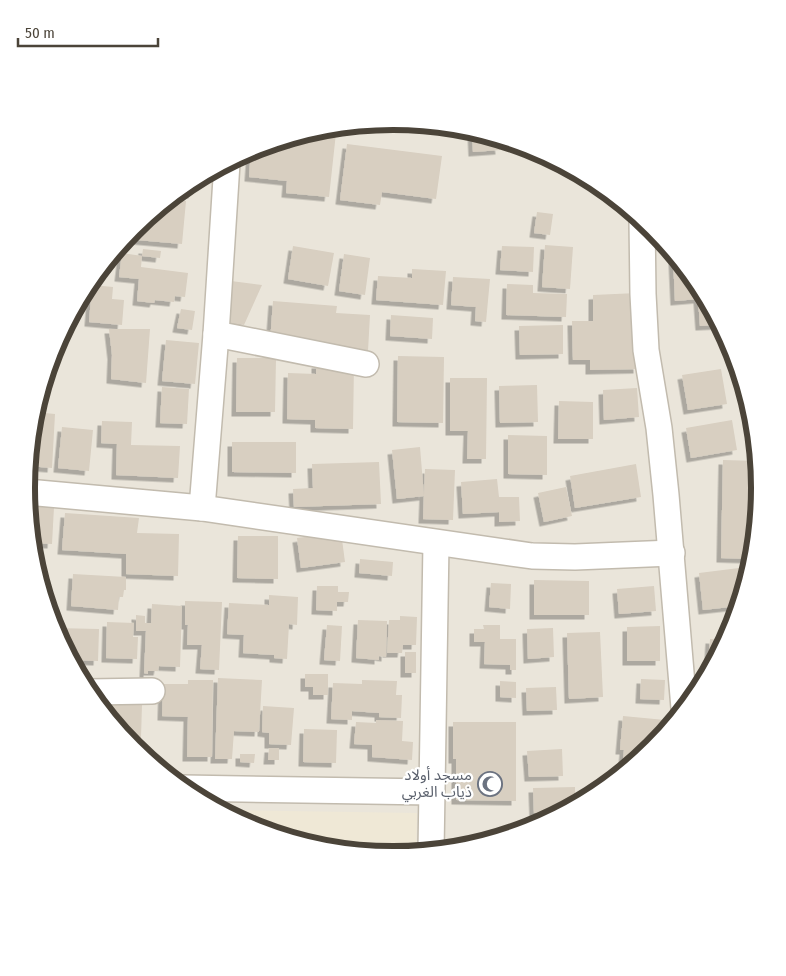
<svg xmlns="http://www.w3.org/2000/svg" width="786" height="976" viewBox="0 0 786 976" font-family="'Fira Sans Condensed','Noto Sans Arabic',sans-serif">
<defs>
<filter id="shadow"><feDropShadow dx="-4.5" dy="4.5" stdDeviation="0" flood-color="#0004"/></filter>
</defs>
<rect width="100%" height="100%" fill="#f6f3ec"/>
<!-- residential -->
<circle fill="#eae5da" cx="393" cy="488" r="365"/>
<!-- education -->
<path fill="#efe8d6" d="M221,810L417,813L416,852L393,855L321,848L252,827Z"/>
<!-- building -->
<g fill="#d8cfc1" filter="url(#shadow)">
<path d="M472,130L507,141L499,142L500,150L473,152Z"/>
<path d="M314,131L336,133L329,197L286,193L287,181L249,177L251,150L262,146L290,149L291,137Z"/>
<path d="M347,144L442,156L436,199L382,192L380,205L340,200Z"/>
<path d="M194,180L193,194L177,193L189,183Z"/>
<path d="M170,199L186,201L182,244L137,240L138,225Z"/>
<path d="M537,212L553,214L550,235L534,233Z"/>
<path d="M545,245L573,247L570,289L542,287Z"/>
<path d="M293,246L334,253L328,286L288,279Z"/>
<path d="M502,246L534,247L533,272L500,270Z"/>
<path d="M143,249L161,251L160,258L142,256Z"/>
<path d="M122,253L142,256L141,267L188,273L185,297L175,296L174,302L155,300L154,303L137,301L139,279L119,277Z"/>
<path d="M344,254L370,258L365,295L339,291Z"/>
<path d="M673,258H676L698,284L720,325L700,326L698,299L675,301Z"/>
<path d="M412,269L446,271L443,305L376,300L378,276L412,278Z"/>
<path d="M453,277L490,279L486,322L475,321L476,307L451,305Z"/>
<path d="M231,281L262,285L244,325L224,322Z"/>
<path d="M507,284L533,285V293L567,294L566,317L506,315Z"/>
<path d="M92,285L113,287L112,299L124,300L122,325L89,322Z"/>
<path d="M637,293L638,369L590,370V360H573L572,321H593V295Z"/>
<path d="M273,301L337,306L336,313L370,315L368,351L270,342Z"/>
<path d="M75,308L74,326L66,325L69,319Z"/>
<path d="M181,309L195,311L192,330L177,328Z"/>
<path d="M391,315L433,318L432,339L390,336Z"/>
<path d="M563,325V354L520,355L519,326Z"/>
<path d="M109,329H150L146,383L111,379L112,355Z"/>
<path d="M166,340L199,343L195,384L162,381Z"/>
<path d="M398,356L444,357L443,423L397,422Z"/>
<path d="M237,358H276L275,412H236Z"/>
<path d="M316,364H354L353,429L315,428V420L287,419L288,373L316,374Z"/>
<path d="M721,369L727,404L688,410L682,375Z"/>
<path d="M450,378H487L486,459H467L468,431H450Z"/>
<path d="M537,385L538,422L500,423L499,386Z"/>
<path d="M162,387L189,389L187,424L160,423Z"/>
<path d="M637,388L639,417L604,420L603,390Z"/>
<path d="M559,401L593,402V439H558Z"/>
<path d="M34,412L55,414L52,468L28,466Z"/>
<path d="M732,420L737,450L691,458L686,428Z"/>
<path d="M102,421L132,422L131,445L180,446L178,478L116,475L117,444L101,443Z"/>
<path d="M62,427L93,430L89,471L58,468Z"/>
<path d="M508,435L547,436V475L508,474Z"/>
<path d="M232,442H296V473L232,472Z"/>
<path d="M420,447L424,496L397,499L392,450Z"/>
<path d="M723,460L757,461L760,488L753,559L721,558Z"/>
<path d="M379,462L381,504L294,507L293,489L313,488L312,464Z"/>
<path d="M636,464L641,497L575,508L570,476Z"/>
<path d="M425,469L455,470L453,520L423,519Z"/>
<path d="M497,479L499,497H519L520,521L499,522V512L463,514L461,482Z"/>
<path d="M566,487L572,516L544,522L538,493Z"/>
<path d="M28,506L54,507L52,544L32,543Z"/>
<path d="M65,513L139,518L137,533L179,534L178,576L126,574V554L62,550Z"/>
<path d="M341,532L345,562L301,568L297,538Z"/>
<path d="M238,536H278V579L237,578Z"/>
<path d="M360,559L393,562L392,576L359,573Z"/>
<path d="M739,568L742,595L739,606L703,610L699,573Z"/>
<path d="M73,574L126,577V590H124L123,597H119L118,610L71,606Z"/>
<path d="M38,576L45,577L44,595Z"/>
<path d="M534,580L589,581V615H534Z"/>
<path d="M491,583L511,584L510,609L489,607Z"/>
<path d="M317,586H338V592H349L348,602H337V611L316,610Z"/>
<path d="M654,586L656,611L619,614L617,589Z"/>
<path d="M269,595L298,597L297,625L289,624L287,659L274,658V655L243,653L244,635L227,634L229,603L269,605Z"/>
<path d="M185,601L222,602L219,670L200,669L202,645H187L188,625H185Z"/>
<path d="M152,604L182,606L180,667L159,666L158,671H148V674L144,673L146,631H136V615L145,616V623H151Z"/>
<path d="M400,616L417,617L416,645H403L402,653H387L389,620H400Z"/>
<path d="M358,620L387,621L386,657L379,656V660L356,658Z"/>
<path d="M107,622L134,623L133,637H138L137,659L106,658Z"/>
<path d="M327,625L342,626L340,661L324,660Z"/>
<path d="M483,625H500V639H516V670H510V665L484,664L485,642H474V629H484Z"/>
<path d="M660,626V661H627V627Z"/>
<path d="M55,628L99,629L98,661L71,660Z"/>
<path d="M553,628L554,657L528,659L527,629Z"/>
<path d="M600,632L603,697L569,699L567,633Z"/>
<path d="M710,639L726,640L708,673Z"/>
<rect x="405" y="652" width="11" height="21"/>
<path d="M305,674H328V695H313V687H305Z"/>
<path d="M218,678L262,680L259,732L234,731L232,759H215Z"/>
<path d="M641,679L665,680L664,700L640,699Z"/>
<path d="M188,680H213L212,757H187L188,717L162,716L163,684H188Z"/>
<path d="M362,680L397,681L396,695H402L401,718L379,717V713L352,711V720L331,719L333,683L362,684Z"/>
<path d="M500,681L516,682V698L500,697Z"/>
<path d="M556,687L557,710L527,711L526,688Z"/>
<path d="M105,704H142L141,738H126L105,713Z"/>
<path d="M263,706L294,708L291,745L269,744V733L262,732Z"/>
<path d="M623,716L665,720L664,734L652,748L622,772L624,750H620Z"/>
<path d="M376,720L403,721L402,741L413,742L412,760L372,757V745L354,744L356,722L376,723Z"/>
<path d="M453,722H516V801L456,800V759H453Z"/>
<path d="M304,729L337,730L336,763L303,762Z"/>
<path d="M269,748H279V760H268Z"/>
<path d="M562,749L563,776L529,777L527,751Z"/>
<path d="M240,754H255L254,763L240,762Z"/>
<path d="M575,787V804L562,812L534,813L533,788Z"/>
<path d="M314,845H332V849L321,848Z"/>
</g>
<g fill="none" stroke-linecap="round" stroke-linejoin="round">
<defs>
<g id="minor">
<path d="M642,220L643,294L646,350L659,428L666,495L684,708"/>
<path d="M216,334L366,364"/>
<path d="M27,492L202,508L532,556L575,557L672,553"/>
<path d="M202,508L216,334L227,163"/>
<path d="M89,692L152,691"/>
<path d="M183,788L432,792"/>
<path d="M431,851L436,543"/>
</g>
</defs>
<!-- minor casing -->
<use href="#minor" stroke="#c2bbae" stroke-width="28"/>
<!-- minor -->
<use href="#minor" stroke="#fff" stroke-width="25"/>
</g>
<!-- icons -->
<defs>
<symbol id="mosque-ring" viewBox="-11 -11 22 22"><circle r="9.5" fill="#fff" stroke="#6b7280" stroke-width="1.5"/><path d="M3.5-4.9A6 6 0 1 0 3.5 4.9A5 5 0 1 1 3.5-4.9Z" fill="#6b7280"/></symbol>
</defs>
<g fill-rule="evenodd">
<use href="#mosque-ring" x="476" y="770" width="28" height="28"/>
</g>
<g text-anchor="middle" stroke-width="4.5" stroke-linejoin="round" paint-order="stroke">
<!-- worship labels -->
<g font-size="15" fill="#5b616d" stroke="#fff" text-anchor="end">
<text x="472" y="780">مسجد أولاد<tspan x="472" dy="17">ذياب الغربي</tspan></text>
</g>
</g>
<!-- crop -->
<path d="M0 0H786V976H0ZM35 488a358 358 0 1 1 716 0a358 358 0 1 1-716 0Z" fill="#fff" fill-rule="evenodd"/>
<path fill="none" stroke="#4b4439" stroke-width="6" d="M35 488a358 358 0 1 1 716 0a358 358 0 1 1-716 0Z"/>
<!-- scale -->
<path d="M18 38v8h140v-8" fill="none" stroke="#4b4439" stroke-width="2.5"/>
<text x="25" y="38" font-size="15" fill="#4b4439" stroke="#ffffff" stroke-width="4" paint-order="stroke">50 m</text>
</svg>
